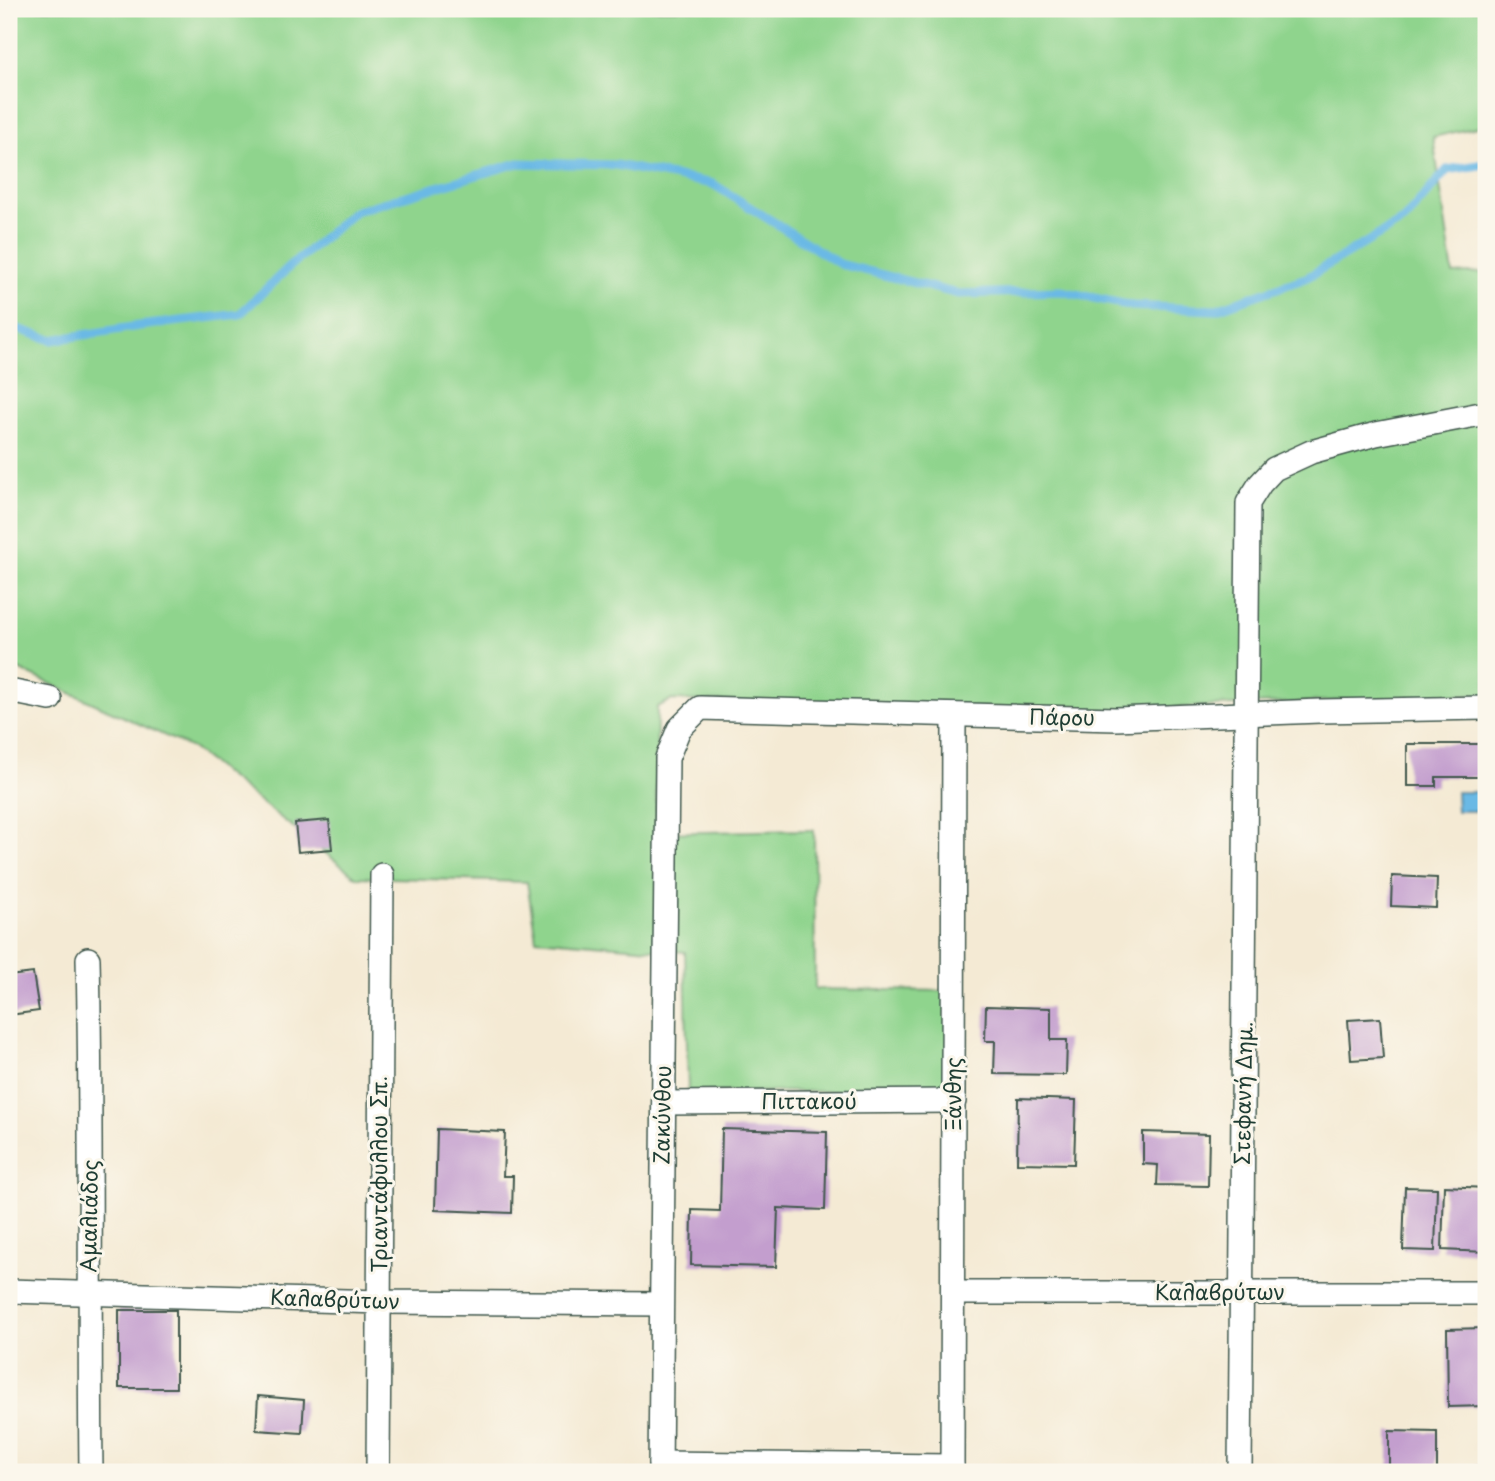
<svg xmlns="http://www.w3.org/2000/svg" width="1495" height="1481" viewBox="0 0 1495 1481" font-family="'Playpen Sans',sans-serif">
<rect width="100%" height="100%" fill="#fbf7ec"/>
<filter id="ink" filterUnits="userSpaceOnUse"><feTurbulence type="fractalNoise" baseFrequency=".0143" numOctaves="2"/><feDisplacementMap in="SourceGraphic" scale="14" xChannelSelector="R" yChannelSelector="G"/><feConvolveMatrix kernelMatrix="1 2 1 2 8 2 1 2 1" color-interpolation-filters="sRGB"/></filter>
<filter id="wash" filterUnits="userSpaceOnUse"><feTurbulence type="fractalNoise" baseFrequency=".00686" numOctaves="4" result="noise"/><feDisplacementMap in="SourceGraphic" scale="28" xChannelSelector="R" yChannelSelector="G"/><feGaussianBlur stdDeviation="1.57" result="paint"/><feColorMatrix in="noise" values="0 0 0 0 0 0 0 0 0 0 0 0 0 0 0 0 0 1.4 0 .05"/><feComposite in="paint" operator="in"/></filter>
<g filter="url(#wash)">
<rect width="100%" height="100%" fill="#f4ead4"/>
<!-- green -->
<path fill="#8fd48d" stroke="#578860" stroke-width="2" d="M9,9H1486V125L1433,137L1453,274L1486,272V694L1101,711L672,700L657,707L656,833L814,830L815,989L949,991L950,1091L688,1092L685,952L536,939L527,882L356,877L192,748L14,667H9Z"/>
<!-- water -->
<path fill="#6bb9e5" stroke="#457b8c" stroke-width="2" d="M1456,792H1486V811H1457Z"/>
<g fill="none" stroke-linecap="round" stroke-linejoin="round">
<!-- stream -->
<path stroke="#6bb9e5" stroke-width="9" d="M9,326L52,340L139,326L240,314L288,268L355,211L518,163L616,165L713,184L840,264L958,294L1061,291L1132,306L1214,310L1306,278L1404,220L1447,170L1486,164"/>
</g>
<g id="blocks">
<!-- building -->
<g fill="#c39ece">
<path d="M1407,744H1486V777H1436V786H1407Z"/>
<path d="M329,820L332,849L298,852L295,823Z"/>
<path d="M1392,876L1437,878L1436,908L1391,906Z"/>
<path d="M33,973L39,1011L9,1015V976Z"/>
<path d="M986,1006L1051,1008V1040H1067L1066,1075L994,1074L995,1041H985Z"/>
<path d="M1380,1018L1383,1058L1351,1060L1348,1020Z"/>
<path d="M1018,1098L1076,1100L1074,1164L1017,1163Z"/>
<path d="M437,1129L505,1132L503,1176H513L512,1213L435,1210Z"/>
<path d="M722,1129L827,1132L825,1210L778,1208L776,1267L691,1265L692,1210L720,1211Z"/>
<path d="M1143,1132L1209,1134L1208,1186L1157,1185L1158,1165L1143,1164Z"/>
<path d="M1444,1186L1486,1188V1252L1442,1250Z"/>
<path d="M1405,1187L1437,1188L1435,1251L1403,1250Z"/>
<rect x="119" y="1310" width="57" height="78"/>
<path d="M1486,1328V1406L1448,1407L1447,1329Z"/>
<path d="M258,1396L304,1400L302,1433L256,1430Z"/>
<path d="M1389,1431L1437,1432V1472H1389Z"/>
<path d="M1486,1465V1472H1461V1467Z"/>
</g>
</g>
</g>
<g filter="url(#ink)">
<use href="#blocks" fill-opacity="0" stroke="#3f574c" stroke-width="2"/>
<g fill="none" stroke-linecap="round" stroke-linejoin="round">
<defs>
<g id="minor">
<path d="M9,691L50,699"/>
<path d="M88,959C92,1130 89,1301 91,1472"/>
<path d="M664,1103L954,1101"/>
<path d="M9,1291L380,1302L661,1304"/>
<path d="M954,1293H1486"/>
<path d="M660,1463L952,1466"/>
<path d="M378,1472L382,875"/>
<path d="M660,1472L667,758L679,729L700,708L1116,719L1320,711L1486,708"/>
<path d="M952,1472L954,715"/>
<path d="M1240,1472L1248,503L1260,484L1274,469L1311,452L1376,434L1486,413"/>
</g>
</defs>
<!-- minor casing -->
<use href="#minor" stroke="#3f574c" stroke-width="26"/>
<!-- minor -->
<use href="#minor" stroke="#fff" stroke-width="23"/>
</g>
</g>
<g text-anchor="middle" stroke-width="6" stroke-linejoin="round" paint-order="stroke">
<!-- street labels -->
<g font-size="21" fill="#1f3d34" stroke="#fbf7ec">
<text transform="translate(1062 718) rotate(1)" y="7">Πάρου</text>
<text transform="translate(1244 1093) rotate(-89)" y="7">Στεφανή Δημ.</text>
<text transform="translate(954 1094) rotate(-90)" y="7">Ξάνθης</text>
<text x="809" y="1109">Πιττακού</text>
<text transform="translate(663 1115) rotate(-89)" y="7">Ζακύνθου</text>
<text transform="translate(380 1174) rotate(-90)" y="7">Τριαντάφυλλου Σπ.</text>
<text transform="translate(90 1216) rotate(-89)" y="7">Αμαλιάδος</text>
<text x="1220" y="1300">Καλαβρύτων</text>
<text transform="translate(335 1300) rotate(2)" y="7">Καλαβρύτων</text>
</g>
</g>
<!-- margin -->
<rect width="1495" height="1481" fill="none" stroke="#fbf7ec" stroke-width="35"/>
</svg>
